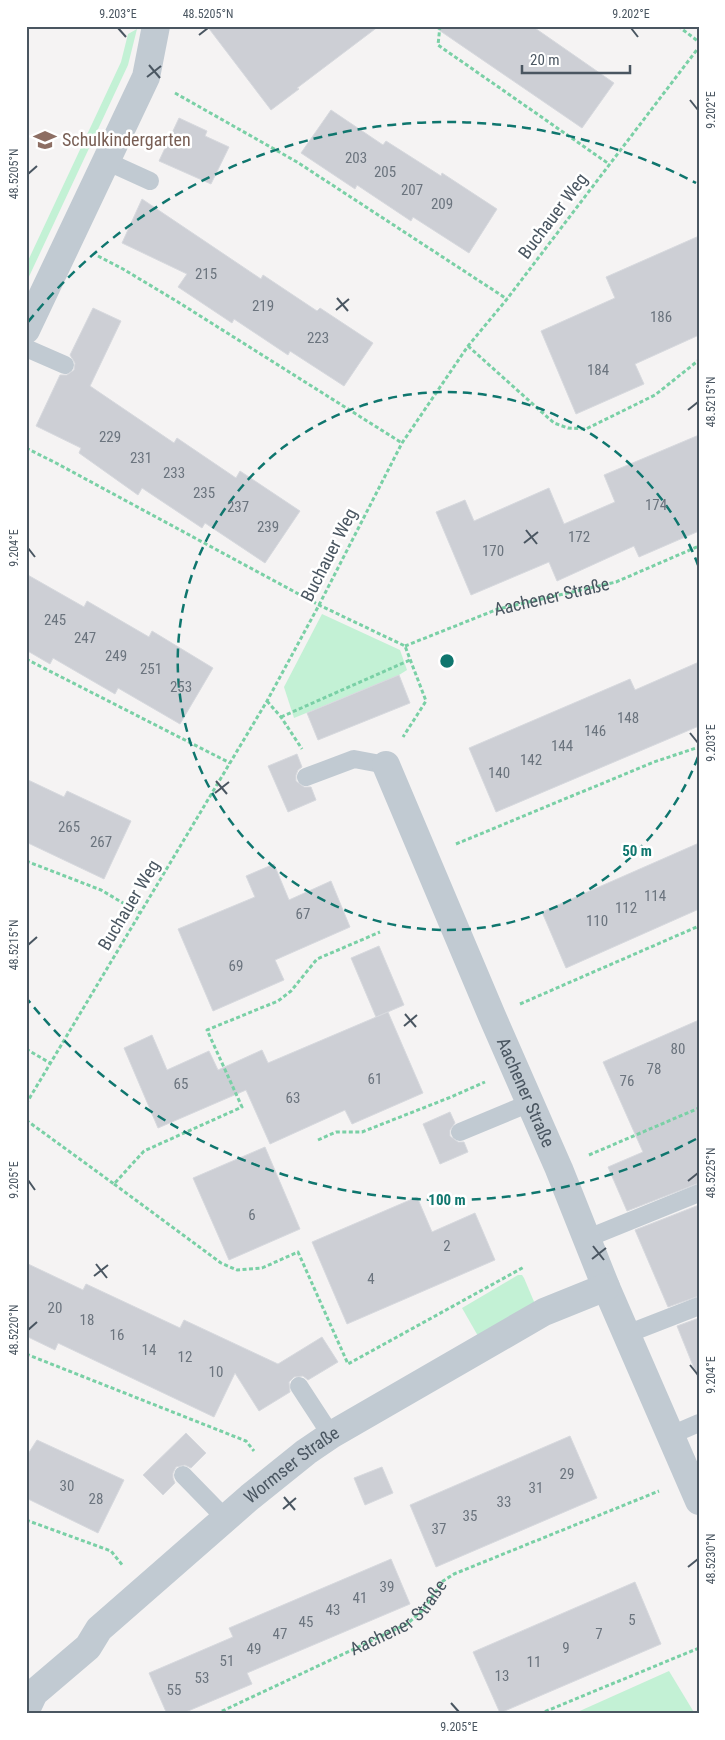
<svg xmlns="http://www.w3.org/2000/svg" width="725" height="1740" viewBox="0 0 725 1740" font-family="'Roboto Condensed',sans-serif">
<rect width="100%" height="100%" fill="#f5f3f3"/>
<!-- green -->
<g fill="#c3f1d5">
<path d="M137,29L128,65L26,283V265L121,62L128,34Z"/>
<path d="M322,614L400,650L407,670L399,675L294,718L284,687Z"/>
<path d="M518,1275H522L524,1278L535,1304L478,1336L462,1308Z"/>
<path d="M669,1671L695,1714H573Z"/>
</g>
<!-- building -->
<g fill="#cdcfd5" stroke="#d7d9de">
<path d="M207,26H379L297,88L299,89L271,110Z"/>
<path d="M433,26H532L614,83L582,128Z"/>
<path d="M331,110L383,145L386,141L441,176L442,173L497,209L469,253L413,217L411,221L357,185L355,189L301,153Z"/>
<path d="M179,118L207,131L205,136L229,147L211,184L159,161Z"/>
<path d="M142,199L261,279L263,275L317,311L320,308L373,343L344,386L290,351L288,355L234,319L232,323L178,287L187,274L122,243Z"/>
<path d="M699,236V335L635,364L644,384L576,414L541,331L615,298L606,277Z"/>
<path d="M93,308L121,321L90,386L174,443L177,438L236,478L240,471L300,511L265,563L205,523L202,528L142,488L138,495L79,453L81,448L36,426L60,375H67L74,370L75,363L70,355Z"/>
<path d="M699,435V531L639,557L634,546L557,581L549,562L471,595L436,512L465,500L474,521L549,488L564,524L615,502L604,475Z"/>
<path d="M26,574L84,607L87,601L149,637L152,631L213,668L180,724L118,688L115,694L53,658L50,664L26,650Z"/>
<path d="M699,662V726L496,812L469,748L630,679L635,690Z"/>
<path d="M399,675L410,703L318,740L307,713Z"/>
<path d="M297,754L302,767L298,770L296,775V781L304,787H311L316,800L288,812L268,766Z"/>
<path d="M26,779L64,797L67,791L131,821L104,879L26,842Z"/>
<path d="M699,843V909L566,968L542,912Z"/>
<path d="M274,864L289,900L331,881L350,927L275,960L284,980L213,1011L178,929L255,897L246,876Z"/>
<path d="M379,946L404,1005L376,1017L351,958Z"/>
<path d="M388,1012L423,1093L352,1124L345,1110L270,1144L246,1090L158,1128L124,1048L152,1035L167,1070L209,1051L218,1070L262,1050L268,1063Z"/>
<path d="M699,1020V1183L627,1211L608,1167L643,1152L603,1062Z"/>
<path d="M450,1112L455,1123L450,1130V1136L458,1142H464L468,1152L440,1164L423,1124Z"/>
<path d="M265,1147L300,1229L229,1260L193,1178Z"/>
<path d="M417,1197L432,1232L475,1213L495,1260L347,1324L312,1242Z"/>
<path d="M699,1205V1296L668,1307L635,1230Z"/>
<path d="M26,1263L83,1290L86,1284L180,1328L184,1320L278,1364L322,1337L338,1362L308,1380L303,1376L294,1377L289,1382L290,1392L259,1411L235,1373L214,1417L58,1343L55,1350L26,1336Z"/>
<path d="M699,1318V1378H698L677,1326Z"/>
<path d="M186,1433L206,1453L191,1468L185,1465L176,1467L173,1473V1478L175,1483L163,1495L143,1475Z"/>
<path d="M570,1436L597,1498L436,1567L410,1505Z"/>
<path d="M37,1440L124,1480L98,1533L26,1498V1457Z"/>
<path d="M382,1467L393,1493L365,1505L354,1478Z"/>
<path d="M391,1559L410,1604L247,1673L252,1684L181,1714H167L149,1673L233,1637L229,1628Z"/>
<path d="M635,1582L661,1644L500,1713L473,1652Z"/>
</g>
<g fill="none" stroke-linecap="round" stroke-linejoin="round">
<!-- path -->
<g stroke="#7ad0a6" stroke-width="3" stroke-dasharray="4 2.5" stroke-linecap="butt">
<path d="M440,26L438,45L609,164"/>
<path d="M678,26L699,42"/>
<path d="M175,93L297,162L507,299"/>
<path d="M98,256L123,269L178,302L402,443"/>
<path d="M468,346L554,423L568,428L586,429L655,395L699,360"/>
<path d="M26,448L56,463L319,605L405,646L426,701L403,737"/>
<path id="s1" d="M405,646L498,609L616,582L699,546"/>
<path d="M26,659L230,763"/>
<path d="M267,701L281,717L302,749"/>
<path d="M281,717L410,660"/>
<path d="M456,844L654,762L699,747"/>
<path d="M26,861L101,890L140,913"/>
<path d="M520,1004L699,926"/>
<path d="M26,1049L50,1063"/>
<path d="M26,1104L267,701L319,605L402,443L468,346L507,299L699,47"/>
<path d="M26,1120L114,1184L144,1151L242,1107L207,1030L278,1001L291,991L317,959L380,932"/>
<path d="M318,1140L336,1132H362L451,1097L485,1082"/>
<path d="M589,1155L699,1108"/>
<path d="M114,1184L221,1263L237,1270L262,1268L298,1252L348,1364L524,1267"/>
<path d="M26,1354L246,1441L254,1451"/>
<path d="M26,1520L111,1551L123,1566"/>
<path id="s2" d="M216,1714L407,1624L423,1610L443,1581L454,1574L659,1491"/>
<path d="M539,1714L699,1648"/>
</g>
<!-- lane -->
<g stroke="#c1cad2" stroke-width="18">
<path d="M106,161L150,181"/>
<path d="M26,348L65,365"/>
<path d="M306,777L354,759L386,765"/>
<path d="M460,1132L530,1103"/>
<path d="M588,1238L699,1193"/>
<path d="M627,1334L699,1306"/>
<path d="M299,1386L331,1435"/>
<path d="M671,1435L699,1423"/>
<path d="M183,1475L225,1518"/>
</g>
<!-- street -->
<g stroke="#c1cad2" stroke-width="28">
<path d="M26,330L146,77L156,26"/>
<path id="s3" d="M386,765L492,1016L559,1169L606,1287L699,1501"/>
<path id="s4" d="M26,1710L34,1693L88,1647L99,1629L250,1497L306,1452L331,1435L544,1312L606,1287"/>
</g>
</g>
<!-- ticks -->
<path fill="none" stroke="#4a5661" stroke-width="2" d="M118,28L126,37M631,28L638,37M199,35L208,28M149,65L160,78M147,77L161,66M690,100L698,110M28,174L37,166M337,298L348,311M336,310L349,299M688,410L698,402M526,530L537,544M524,543L538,532M28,548L35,557M690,733L698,743M216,781L227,794M215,793L229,782M28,945L37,937M405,1014L416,1027M404,1026L417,1015M28,1180L35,1190M688,1181L698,1173M593,1246L604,1260M592,1259L606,1248M96,1264L107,1278M94,1276L108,1265M28,1330L37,1322M690,1365L698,1375M284,1497L295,1510M283,1509L296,1498M688,1567L698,1559M451,1703L459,1712"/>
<!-- distance rings -->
<g fill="none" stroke="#0f766e" stroke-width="2.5" stroke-dasharray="9 6">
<path d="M698 757A269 269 0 1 1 698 565"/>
<path d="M696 1139A539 539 0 0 1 28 1000M28 322A539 539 0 0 1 696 183"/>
</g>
<!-- icons -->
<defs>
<symbol id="school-bare" viewBox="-9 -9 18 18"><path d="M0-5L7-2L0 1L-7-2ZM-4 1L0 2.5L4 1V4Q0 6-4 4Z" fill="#8d6e63" stroke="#fff" stroke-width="2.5" paint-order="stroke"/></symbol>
</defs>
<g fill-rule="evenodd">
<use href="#school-bare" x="29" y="124" width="32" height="32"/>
</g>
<g text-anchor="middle" stroke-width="5" stroke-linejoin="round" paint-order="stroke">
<!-- number labels -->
<g font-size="15" fill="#6b747e">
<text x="356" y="163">203</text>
<text x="385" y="177">205</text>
<text x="412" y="195">207</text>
<text x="442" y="209">209</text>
<text x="206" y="279">215</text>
<text x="263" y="311">219</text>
<text x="661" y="322">186</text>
<text x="318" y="343">223</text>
<text x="598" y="375">184</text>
<text x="110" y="442">229</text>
<text x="141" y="463">231</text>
<text x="174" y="478">233</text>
<text x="204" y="498">235</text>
<text x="656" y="510">174</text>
<text x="238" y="512">237</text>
<text x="268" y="532">239</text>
<text x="579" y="542">172</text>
<text x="493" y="556">170</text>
<text x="55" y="625">245</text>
<text x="85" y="643">247</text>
<text x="116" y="661">249</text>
<text x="151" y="674">251</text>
<text x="181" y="692">253</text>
<text x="628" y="723">148</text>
<text x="595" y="736">146</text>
<text x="562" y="751">144</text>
<text x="531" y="765">142</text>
<text x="499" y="778">140</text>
<text x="69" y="832">265</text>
<text x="101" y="847">267</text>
<text x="655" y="901">114</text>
<text x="626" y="913">112</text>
<text x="303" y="919">67</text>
<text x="597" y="926">110</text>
<text x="236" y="971">69</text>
<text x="678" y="1054">80</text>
<text x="654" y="1074">78</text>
<text x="375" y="1084">61</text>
<text x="627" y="1086">76</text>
<text x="181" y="1089">65</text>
<text x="293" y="1103">63</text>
<text x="252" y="1220">6</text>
<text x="447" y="1251">2</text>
<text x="371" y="1284">4</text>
<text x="55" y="1313">20</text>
<text x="87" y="1325">18</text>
<text x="117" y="1340">16</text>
<text x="149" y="1355">14</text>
<text x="185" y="1362">12</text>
<text x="216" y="1377">10</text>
<text x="567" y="1479">29</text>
<text x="67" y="1491">30</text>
<text x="536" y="1493">31</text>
<text x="96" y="1504">28</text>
<text x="504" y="1507">33</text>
<text x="470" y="1521">35</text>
<text x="439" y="1534">37</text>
<text x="387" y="1592">39</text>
<text x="360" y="1603">41</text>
<text x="333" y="1615">43</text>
<text x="632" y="1625">5</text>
<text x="306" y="1627">45</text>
<text x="280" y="1639">47</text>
<text x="599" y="1639">7</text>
<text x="566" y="1653">9</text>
<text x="254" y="1654">49</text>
<text x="227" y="1666">51</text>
<text x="534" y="1667">11</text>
<text x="502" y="1681">13</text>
<text x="202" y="1683">53</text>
<text x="174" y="1695">55</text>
</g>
<!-- education labels -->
<g font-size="18" fill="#785e54" stroke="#fff" text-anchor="start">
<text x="62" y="146">Schulkindergarten</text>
</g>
<!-- street labels -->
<g font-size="18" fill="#4a5661" stroke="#fff">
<text transform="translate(553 216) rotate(-53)" y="6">Buchauer Weg</text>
<text transform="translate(329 555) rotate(-63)" y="6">Buchauer Weg</text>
<text dy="6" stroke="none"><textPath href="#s1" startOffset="155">Aachener Straße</textPath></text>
<text transform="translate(129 905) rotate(-59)" y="6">Buchauer Weg</text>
<text dy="6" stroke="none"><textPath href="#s3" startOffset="356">Aachener Straße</textPath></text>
<text dy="6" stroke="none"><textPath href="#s4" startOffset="364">Wormser Straße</textPath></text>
<text dy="6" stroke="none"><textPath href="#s2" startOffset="208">Aachener Straße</textPath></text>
</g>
</g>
<circle cx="447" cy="661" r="8" fill="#0f766e" stroke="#fff" stroke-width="2.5"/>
<g font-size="15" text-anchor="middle" font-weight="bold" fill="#0f766e" stroke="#fff" stroke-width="5" stroke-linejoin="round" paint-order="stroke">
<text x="637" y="856">50 m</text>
<text x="447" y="1205">100 m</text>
</g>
<!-- border -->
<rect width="725" height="1740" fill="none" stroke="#ffffff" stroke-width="55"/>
<!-- scale -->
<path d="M522 65v8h108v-8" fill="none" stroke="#4a5661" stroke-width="2.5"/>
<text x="530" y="65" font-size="15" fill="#4a5661" stroke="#ffffff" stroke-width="4" paint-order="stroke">20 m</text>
<rect x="28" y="28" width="670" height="1684" fill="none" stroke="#4a5661" stroke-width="2"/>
<g font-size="12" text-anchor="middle" fill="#4a5661">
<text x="118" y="18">9.203°E</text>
<text x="208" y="18">48.5205°N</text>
<text x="631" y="18">9.202°E</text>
<text transform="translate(711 110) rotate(-90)" y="4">9.202°E</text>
<text transform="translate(14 174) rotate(-90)" y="4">48.5205°N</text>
<text transform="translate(711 402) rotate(-90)" y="4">48.5215°N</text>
<text transform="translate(14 548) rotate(-90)" y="4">9.204°E</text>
<text transform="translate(711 743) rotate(-90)" y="4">9.203°E</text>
<text transform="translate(14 945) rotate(-90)" y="4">48.5215°N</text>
<text transform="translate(711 1173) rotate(-90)" y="4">48.5225°N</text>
<text transform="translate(14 1180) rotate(-90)" y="4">9.205°E</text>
<text transform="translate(14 1330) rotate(-90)" y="4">48.5220°N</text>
<text transform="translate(711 1375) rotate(-90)" y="4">9.204°E</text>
<text transform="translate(711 1559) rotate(-90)" y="4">48.5230°N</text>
<text x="459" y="1731">9.205°E</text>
</g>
</svg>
